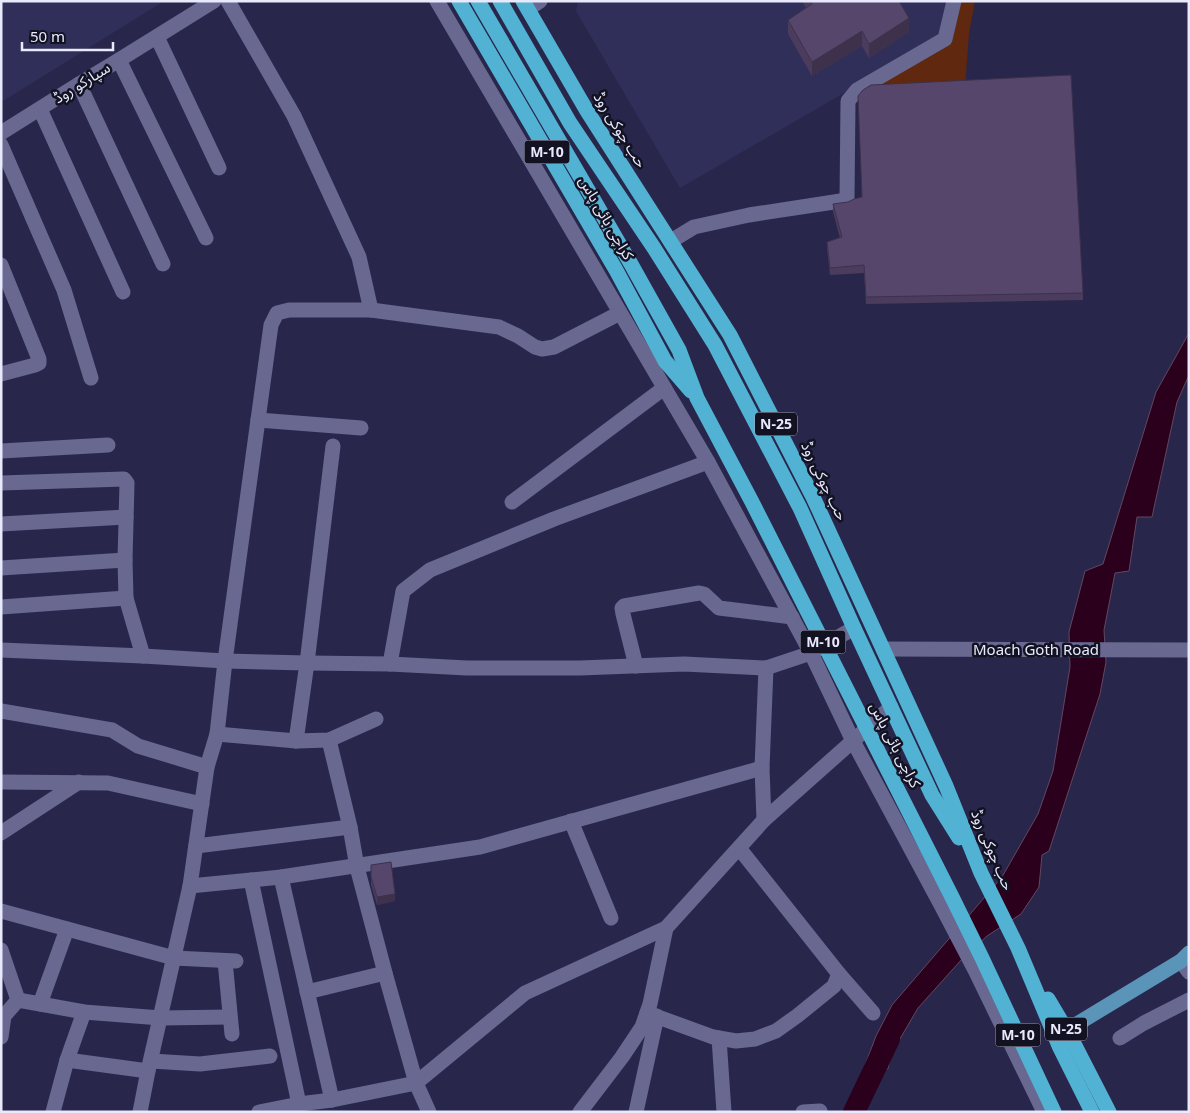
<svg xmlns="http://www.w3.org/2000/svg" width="1190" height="1113" viewBox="0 0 1190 1113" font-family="Georgia,'Noto Sans Arabic',serif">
<rect width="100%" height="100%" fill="#28274b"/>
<!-- built -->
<g fill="#302f59">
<path d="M1,1H164L3,101L1,98Z"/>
<path d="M578,1H947L939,38L680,188L576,11Z"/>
</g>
<!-- green -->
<path fill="#5f280f" d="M956,1H975L969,33L965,88L862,90L947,40Z"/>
<!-- water -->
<path fill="#2b001d" stroke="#644660" d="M1189,333V375L1177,402L1152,517H1137L1129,571L1115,573L1104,630L1106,662L1100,694L1049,851L1042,855L1039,887L1021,914L987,936L962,959L918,1008L890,1056L888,1069L865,1065L876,1036L892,1005L1002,877L1038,814L1053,771L1070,667L1069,632L1085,571L1103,564L1156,392Z"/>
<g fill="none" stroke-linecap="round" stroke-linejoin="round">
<!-- river -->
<path stroke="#2b001d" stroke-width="22" d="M854,1112L889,1039"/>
<!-- minor -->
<g stroke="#686891" stroke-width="15">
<path d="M437,1L708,462L811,653L853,741L941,905L975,970L1044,1112"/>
<path d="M528,9L540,1"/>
<path d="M157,37L219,168"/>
<path d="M119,60L206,238"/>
<path d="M79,84L163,264"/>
<path d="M40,109L123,292"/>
<path d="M1,133L79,84L119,60L214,1"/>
<path d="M1,145L64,290L91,378"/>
<path d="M671,241L694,227L749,215L847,200L848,101L857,90L945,39L954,1"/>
<path d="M1,265L39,359V363L35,365L1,374"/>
<path d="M371,310L499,327L518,336L535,347L542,349L554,347L620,313"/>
<path d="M258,420L361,428"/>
<path d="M1,451L108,445"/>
<path d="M1,483L124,479L127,483L125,560L126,598L143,656"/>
<path d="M512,502L664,388"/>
<path d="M1,524L126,517"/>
<path d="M1,568L125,560"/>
<path d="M1,607L126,598"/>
<path d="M883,649L1189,650"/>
<path d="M1,650L143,656L225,661L307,663L390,664L467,668H580L684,664L766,668L811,653L854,628"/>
<path d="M390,664L403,591L430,570L554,519L708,462"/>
<path d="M636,666L623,614L622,608L624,606L699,593L704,594L719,608L792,617"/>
<path d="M1,711L112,730L138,746L207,767"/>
<path d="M217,734L296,741L329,740L376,719"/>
<path d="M329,740L350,827L357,867L385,973L416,1083L429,1112"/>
<path d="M296,741L307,663L333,446"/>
<path d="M1,782L108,783L202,804"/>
<path d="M764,820L762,768L766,668"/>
<path d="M571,821L611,918"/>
<path d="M1,833L79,782"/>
<path d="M196,846L350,827"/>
<path d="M739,848L839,974L873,1013"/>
<path d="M281,877L332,1100"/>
<path d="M251,880L299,1104"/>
<path d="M190,886L207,767L217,734L225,661L271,325L277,313L289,310H371L359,257L294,116L228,1"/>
<path d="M1,911L174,958L236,961"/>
<path d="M1,950L18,1000L4,1016L1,1037"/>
<path d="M225,961L232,1034"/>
<path d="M1181,961L1189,972"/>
<path d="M307,992L385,973"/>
<path d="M18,1000L84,1012L161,1018L230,1017"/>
<path d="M40,1004L67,929"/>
<path d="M647,1013L713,1037L736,1041L755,1039L776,1031L797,1016L834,986L839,974"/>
<path d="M719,1038L724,1112"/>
<path d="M1120,1038L1144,1023L1189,1000"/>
<path d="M67,1060L148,1071"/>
<path d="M151,1061L200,1064L270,1056"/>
<path d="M53,1112L67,1060L84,1012"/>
<path d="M140,1112L148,1071L190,886L281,877L480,847L762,768"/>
<path d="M259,1112L299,1104L332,1100L416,1083L525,993L666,928L764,820L891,707"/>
<path d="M580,1112L622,1057L642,1027L650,1004L666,928"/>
<path d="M636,1112L657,1016"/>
<path d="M803,1112L820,1111"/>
</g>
<!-- major -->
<path stroke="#5b94b9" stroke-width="15" d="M1067,1030L1181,961L1189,953"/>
<!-- highway -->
<g stroke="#52b2d3" stroke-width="15">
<path d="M459,1L616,270L665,361L691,391"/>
<path d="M478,1L631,264L679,350L697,398L752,502L952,897L982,958L1054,1112"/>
<path d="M500,1L570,123L654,248L715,345L800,508L854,628L932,795L959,838"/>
<path d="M523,1L587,111L730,335L813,497L946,786L981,873L1018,948L1060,1048L1092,1112"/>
<path d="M1048,999L1070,1036L1109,1112"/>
</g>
</g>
<!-- wall -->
<g fill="#4b3c5d">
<path d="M802,1H899L909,32L869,58L862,46L812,76L788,34V20L806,8Z"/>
<path d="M833,204L1083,293V300L866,304L864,273L830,275L827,249V242L840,238L833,212Z"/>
<path d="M371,865L395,901L377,905L371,885Z"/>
</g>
<!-- shaded-wall -->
<g fill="#3d314c">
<path d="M909,18V32L869,58V44Z"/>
<path d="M862,31V46L812,76V62Z"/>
<path d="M395,894V901L377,905V897Z"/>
</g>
<!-- building -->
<g fill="#57466c" stroke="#3d314c">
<path d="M810,1H899L909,18L869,44L862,31L812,62L788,20L812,4Z"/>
<path d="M1071,75L1083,293L866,297L864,265L830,268L827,242L842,237L833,204L848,202L854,199L862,197L858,96L863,90L871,85Z"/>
<path d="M391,862L395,894L377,897L371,877V865Z"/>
</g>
<g text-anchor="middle" stroke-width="5" stroke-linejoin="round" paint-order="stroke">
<!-- shield labels -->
<g fill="#121222" stroke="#a8a8bb" stroke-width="1">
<rect x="524.5" y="140.5" width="45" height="23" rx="4"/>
<rect x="755" y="412.5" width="42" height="23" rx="4"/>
<rect x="800.5" y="630.5" width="45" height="23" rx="4"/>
<rect x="1045" y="1017.5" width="42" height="23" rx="4"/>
<rect x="995.5" y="1023.5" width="45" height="23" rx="4"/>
</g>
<g font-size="14" font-weight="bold" fill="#e8e9fc">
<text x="547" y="157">M-10</text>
<text x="776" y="429">N-25</text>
<text x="823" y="647">M-10</text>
<text x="1066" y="1034">N-25</text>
<text x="1018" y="1040">M-10</text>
</g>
<!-- street labels -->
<g font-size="15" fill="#e8e9fc" stroke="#121222">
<text transform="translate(82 83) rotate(-32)" y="5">سپارکو روڈ</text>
<text transform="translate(620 130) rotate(58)" y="5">حب چوکی روڈ</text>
<text transform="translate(606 218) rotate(60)" y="5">کراچی بائی پاس</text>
<text transform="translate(824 481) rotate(64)" y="5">حب چوکی روڈ</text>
<text x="1036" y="655">Moach Goth Road</text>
<text transform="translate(895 745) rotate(63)" y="5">کراچی بائی پاس</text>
<text transform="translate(992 850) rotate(67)" y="5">حب چوکی روڈ</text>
</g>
</g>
<!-- border -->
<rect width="1190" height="1113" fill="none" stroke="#e8e9fc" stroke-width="5"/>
<!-- scale -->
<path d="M22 42v8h91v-8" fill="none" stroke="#e8e9fc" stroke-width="2.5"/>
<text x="30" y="42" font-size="15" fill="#e8e9fc" stroke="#121222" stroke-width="4" paint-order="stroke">50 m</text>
</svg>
